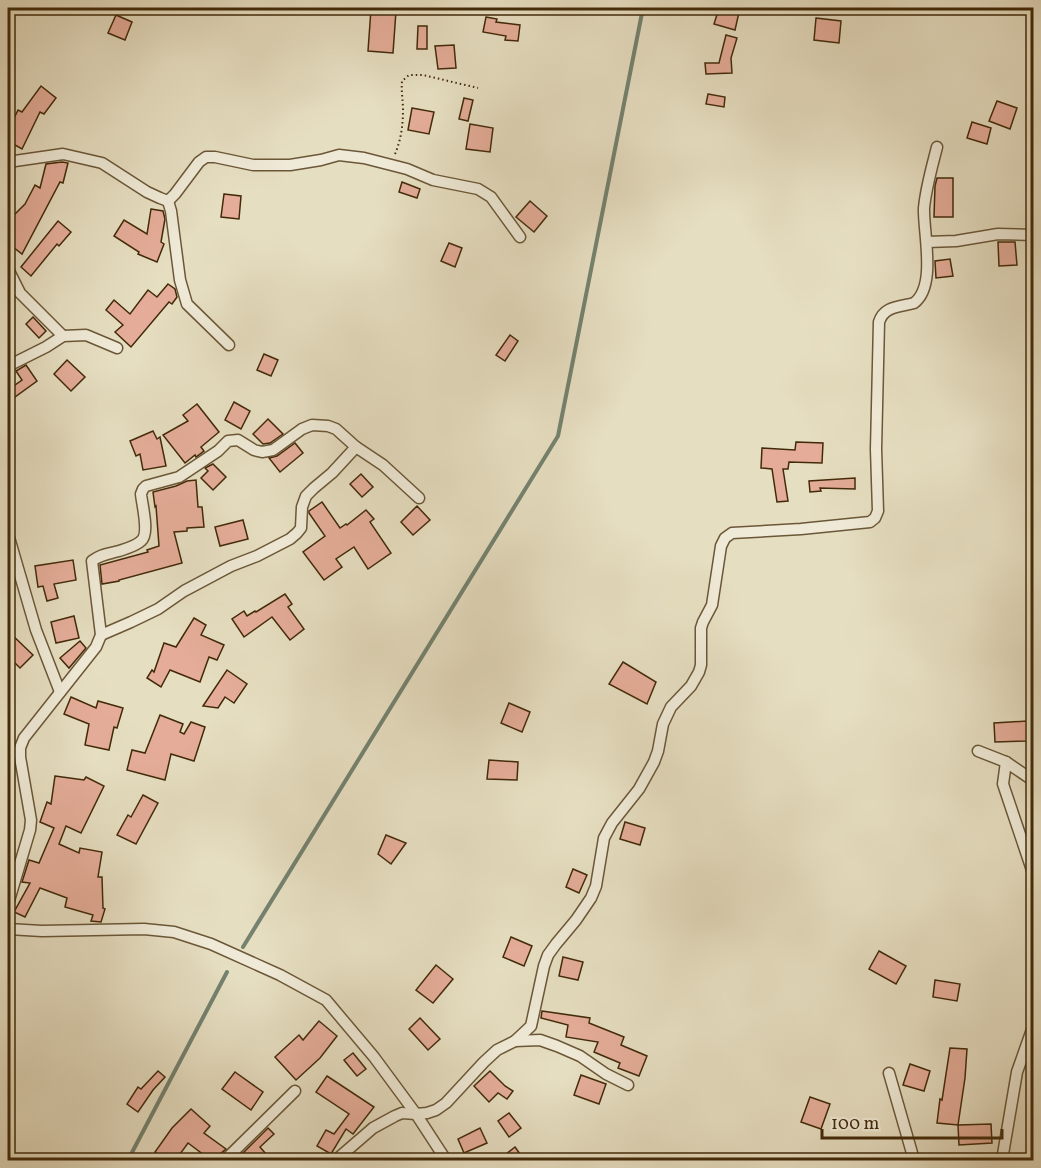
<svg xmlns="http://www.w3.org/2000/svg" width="1041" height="1168" viewBox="0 0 1041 1168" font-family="Vollkorn,serif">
<rect width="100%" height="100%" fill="#e6dec1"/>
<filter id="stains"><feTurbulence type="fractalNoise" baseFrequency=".00333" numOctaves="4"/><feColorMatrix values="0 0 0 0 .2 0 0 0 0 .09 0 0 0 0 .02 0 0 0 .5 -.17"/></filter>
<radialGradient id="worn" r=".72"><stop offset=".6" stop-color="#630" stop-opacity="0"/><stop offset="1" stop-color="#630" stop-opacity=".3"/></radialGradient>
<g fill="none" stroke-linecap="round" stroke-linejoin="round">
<!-- stream -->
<g stroke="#74826f" stroke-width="4">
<path d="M243,947L558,436L643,8"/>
<path d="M128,1160L227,972"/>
</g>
</g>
<!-- building -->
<g fill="#e5ad99" stroke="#422a09" stroke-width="1.5">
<path d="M719,8H740L735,30L714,24Z"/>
<path d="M371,9L396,11L393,53L368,51Z"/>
<path d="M116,15L132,22L125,40L108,33Z"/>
<path d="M486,17L497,19L496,22L520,25L518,41L505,40L506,36L483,32Z"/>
<path d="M816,18L841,21L839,43L814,40Z"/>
<path d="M418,26H427V49H417Z"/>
<path d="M726,35L737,38L731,58L732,73L706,74L705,63H719Z"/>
<path d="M454,45L456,68L438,69L435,46Z"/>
<path d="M41,86L56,98L44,114L40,112L22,149L8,141V131L18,110L22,112Z"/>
<path d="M708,94L725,97L724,107L706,104Z"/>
<path d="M464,98L473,100L468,121L459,119Z"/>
<path d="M997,101L1017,108L1010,129L989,121Z"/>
<path d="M412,108L434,112L429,134L408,130Z"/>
<path d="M972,122L991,128L987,144L967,138Z"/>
<path d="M470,124L493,128L490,152L466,149Z"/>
<path d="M62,162L68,163L63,183L60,182L22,254L8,243V221L25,204L35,185L40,188L46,164Z"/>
<path d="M937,178H953V217H934L935,186Z"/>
<path d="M402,182L420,189L417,198L399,192Z"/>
<path d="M224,194L241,196L239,219L221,217Z"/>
<path d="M530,201L547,216L534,232L516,217Z"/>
<path d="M151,209L163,211L165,219L161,242L164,244L157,262L138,254L139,252L114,236L124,220L147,234Z"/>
<path d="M58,221L71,232L59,246L57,244L31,276L21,267Z"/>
<path d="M998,242H1015L1017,265L999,266Z"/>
<path d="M449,243L462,248L455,267L441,261Z"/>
<path d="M950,259L953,276L936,278L935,261Z"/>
<path d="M168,284L175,289L177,297L172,304L169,302L131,347L115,332L123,325L106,310L114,300L130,314L148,290L157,297Z"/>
<path d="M33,317L46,331L39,338L26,324Z"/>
<path d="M510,335L518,341L505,361L496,355Z"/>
<path d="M264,354L278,360L271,376L257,370Z"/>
<path d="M67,360L85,377L71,391L54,374Z"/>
<path d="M26,365L37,381L8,402V390L22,380L16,371Z"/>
<path d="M234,402L250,411L241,429L225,420Z"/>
<path d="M197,404L219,432L201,447L204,451L196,457L195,455L185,463L163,435L188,421L183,415Z"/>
<path d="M268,419L283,434L270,443L263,444L253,434Z"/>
<path d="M153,431L157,439L160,437L166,466L143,470L140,454L136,456L130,441Z"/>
<path d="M796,442L823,443L822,463L789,462L788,469H783L788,501L777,502L772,469L761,468L762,448L795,450Z"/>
<path d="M295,443L303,453L280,472L269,458L277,456Z"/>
<path d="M213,464L226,477L213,490L201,478L208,471L205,468Z"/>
<path d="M361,474L373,487L362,497L350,484Z"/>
<path d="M855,478V489L820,488L821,491L810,492L809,481Z"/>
<path d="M196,480L198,507H202L204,527L187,528V531L174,532L182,563L119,580V581L102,584L100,565L148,552L147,550L159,546L156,506L155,507L153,492L176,486L187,481Z"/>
<path d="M322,502L340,528L346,524L347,525L366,510L374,519L370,522L391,553L368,569L354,547L336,559L342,567L324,580L303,552L325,536L309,513V511Z"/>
<path d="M417,506L430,520L413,535L401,522Z"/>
<path d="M243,520L248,539L220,546L215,527Z"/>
<path d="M73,560L76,580L54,584L58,598L47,601L43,586L38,587L35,566Z"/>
<path d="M285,594L292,604L288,607L304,629L290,640L272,617L244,637L232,619L244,611L247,616L255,611L256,612Z"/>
<path d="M74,616L79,638L56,643L51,622Z"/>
<path d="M194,618L206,625L201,635L224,645L217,660L209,657L200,682L170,670L161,687L147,678L152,670L154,672L164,643L176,647Z"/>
<path d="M8,631L33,655L20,668L8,656Z"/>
<path d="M80,641L86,648L69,668L60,658Z"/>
<path d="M623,662L656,682L647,704L609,684Z"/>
<path d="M227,670L247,684L234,703L225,697L218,708L203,706Z"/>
<path d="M71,697L96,708L98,701L123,708L117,728L114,727L109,750L85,745L89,724L64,714Z"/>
<path d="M509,703L530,712L522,732L501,723Z"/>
<path d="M160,715L183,724L180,732L184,734L191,722L205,727L194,761L171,754L165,780L127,770L132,750L145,753Z"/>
<path d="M1027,721L1028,741L995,742L994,723Z"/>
<path d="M489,760L518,762L517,780L487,779Z"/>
<path d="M55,776L84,780L86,777L104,786L81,833L66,826L59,844L79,853L80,848L102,852L98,877H102L103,908L105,909L101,922L91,921L93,915L65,907L67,898L40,888L25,917L14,912L30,883L22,882L29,860L39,863L54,828L40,822L47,802L51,804Z"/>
<path d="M143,795L158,803L136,844L117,835L128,815L131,817Z"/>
<path d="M625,822L645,828L640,845L620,839Z"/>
<path d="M386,835L406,843L391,864L378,854Z"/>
<path d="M573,869L587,875L579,893L566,887Z"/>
<path d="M511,937L532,946L524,966L503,957Z"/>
<path d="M879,951L906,966L896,984L869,969Z"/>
<path d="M563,957L583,962L578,980L559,976Z"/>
<path d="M436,965L453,979L433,1003L416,990Z"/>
<path d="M935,980L960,984L957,1001L933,997Z"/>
<path d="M542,1011L590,1018L589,1023L624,1037L621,1045L647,1056L639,1076L618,1068L620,1063L594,1052L598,1042L566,1037L568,1025L541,1018Z"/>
<path d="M420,1018L440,1039L428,1050L409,1029Z"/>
<path d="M319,1021L337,1036L320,1058L296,1080L275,1057L299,1035L303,1040Z"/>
<path d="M950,1048L967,1049L965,1078L958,1125L937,1123L940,1099L942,1100Z"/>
<path d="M353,1053L366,1069L357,1076L344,1060Z"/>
<path d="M910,1064L930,1071L924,1091L903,1085Z"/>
<path d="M158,1071L165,1077L153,1090L138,1112L127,1104L138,1087L141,1089Z"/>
<path d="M490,1071L505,1086L513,1091L507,1099L498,1093L489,1102L474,1086Z"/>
<path d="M235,1072L263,1092L251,1110L222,1089Z"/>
<path d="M581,1075L606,1084L599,1104L574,1095Z"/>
<path d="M327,1076L374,1107L353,1134L346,1129L331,1154L317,1146L326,1130L334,1134L349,1114L316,1092Z"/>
<path d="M810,1097L830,1104L821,1129L801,1122Z"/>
<path d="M191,1109L210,1126L204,1133L226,1149L219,1155L218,1161H212L188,1143L175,1161H166L155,1152L172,1128Z"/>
<path d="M509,1113L521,1128L509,1137L498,1121Z"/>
<path d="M991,1124L992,1143L959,1145L958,1125Z"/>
<path d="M268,1128L274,1134L260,1147L272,1161H235Z"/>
<path d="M480,1128L487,1143L464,1153L458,1139Z"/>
<path d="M515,1147L525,1161H497Z"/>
</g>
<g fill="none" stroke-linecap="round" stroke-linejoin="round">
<defs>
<g id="minor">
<path d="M8,162L63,154L102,163L147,192L160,198L168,201L175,194L199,162L206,157H215L253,165H290L321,160L339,155L364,158L407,169L433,180L478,189L491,197L520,237"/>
<path d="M168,201L171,211L180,280L187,304L229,345"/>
<path d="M927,242L956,241L998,234L1034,235"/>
<path d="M8,269L20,293L63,336"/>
<path d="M8,366L46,347L63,336L86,335L117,348"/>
<path d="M8,534L36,630L60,692"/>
<path d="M101,635L131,622L158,609L184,591L231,566L257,556L290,539L297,533L301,528L302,507L306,496L314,488L332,473L356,447"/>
<path d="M978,751L1006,762L1034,781"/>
<path d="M1006,762L1003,784L1034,876"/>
<path d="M8,904L30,830L31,820L20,757V748L24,738L96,647L101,635L92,561C101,554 108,554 119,551C125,549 136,546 141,541C150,534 142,505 141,494L143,489L146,486L179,477L218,451L228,441L238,440L254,450L262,452L273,450L302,429L312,425L328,426L336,429L356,447L383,465L419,498"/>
<path d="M8,929L42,931L144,929L174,932L211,944L280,975L326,1000L374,1057L416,1114L446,1160"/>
<path d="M515,1041L540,1040L557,1046L580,1056L606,1074L628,1085"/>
<path d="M889,1073L914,1160"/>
<path d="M225,1160L295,1091"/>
<path d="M336,1160L373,1128L395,1116L402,1113L416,1114L427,1113L436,1110L446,1103L484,1062L497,1050L515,1041L531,1026L544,966L548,955L556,944L576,920L591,898L596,886L604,838L612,823L639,789L654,762L658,751L663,724L671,707L691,686L699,672L701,665V628L703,622L712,605L721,546L725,538L732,533L801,529L870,522L875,518L878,511L876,449L879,322C884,306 899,307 914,303C937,286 923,232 924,208C926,187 932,167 937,147"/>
<path d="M1002,1160L1017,1072L1034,1024"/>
</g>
</defs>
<!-- minor casing -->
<use href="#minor" stroke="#6b5737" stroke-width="13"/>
<!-- path -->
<path stroke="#422a09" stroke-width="2" stroke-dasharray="1.5 3" stroke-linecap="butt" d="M395,154C401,140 403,125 403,110C403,100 401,91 402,81L409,75H423L478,88"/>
<!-- minor -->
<use href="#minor" stroke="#efead7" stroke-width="10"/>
</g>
<!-- margin -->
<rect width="1041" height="1168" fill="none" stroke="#e6dec1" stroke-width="30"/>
<rect x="9" y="9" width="1023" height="1150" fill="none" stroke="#422a09" stroke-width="3"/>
<rect x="15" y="15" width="1011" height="1138" fill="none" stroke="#422a09" stroke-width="1.5"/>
<!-- scale -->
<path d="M822 1129v9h180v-9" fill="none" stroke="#422a09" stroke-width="3"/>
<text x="831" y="1129" font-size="18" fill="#422a09" stroke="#efead7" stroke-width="4.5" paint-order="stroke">100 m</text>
<rect width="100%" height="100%" filter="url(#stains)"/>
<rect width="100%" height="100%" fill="url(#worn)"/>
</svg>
